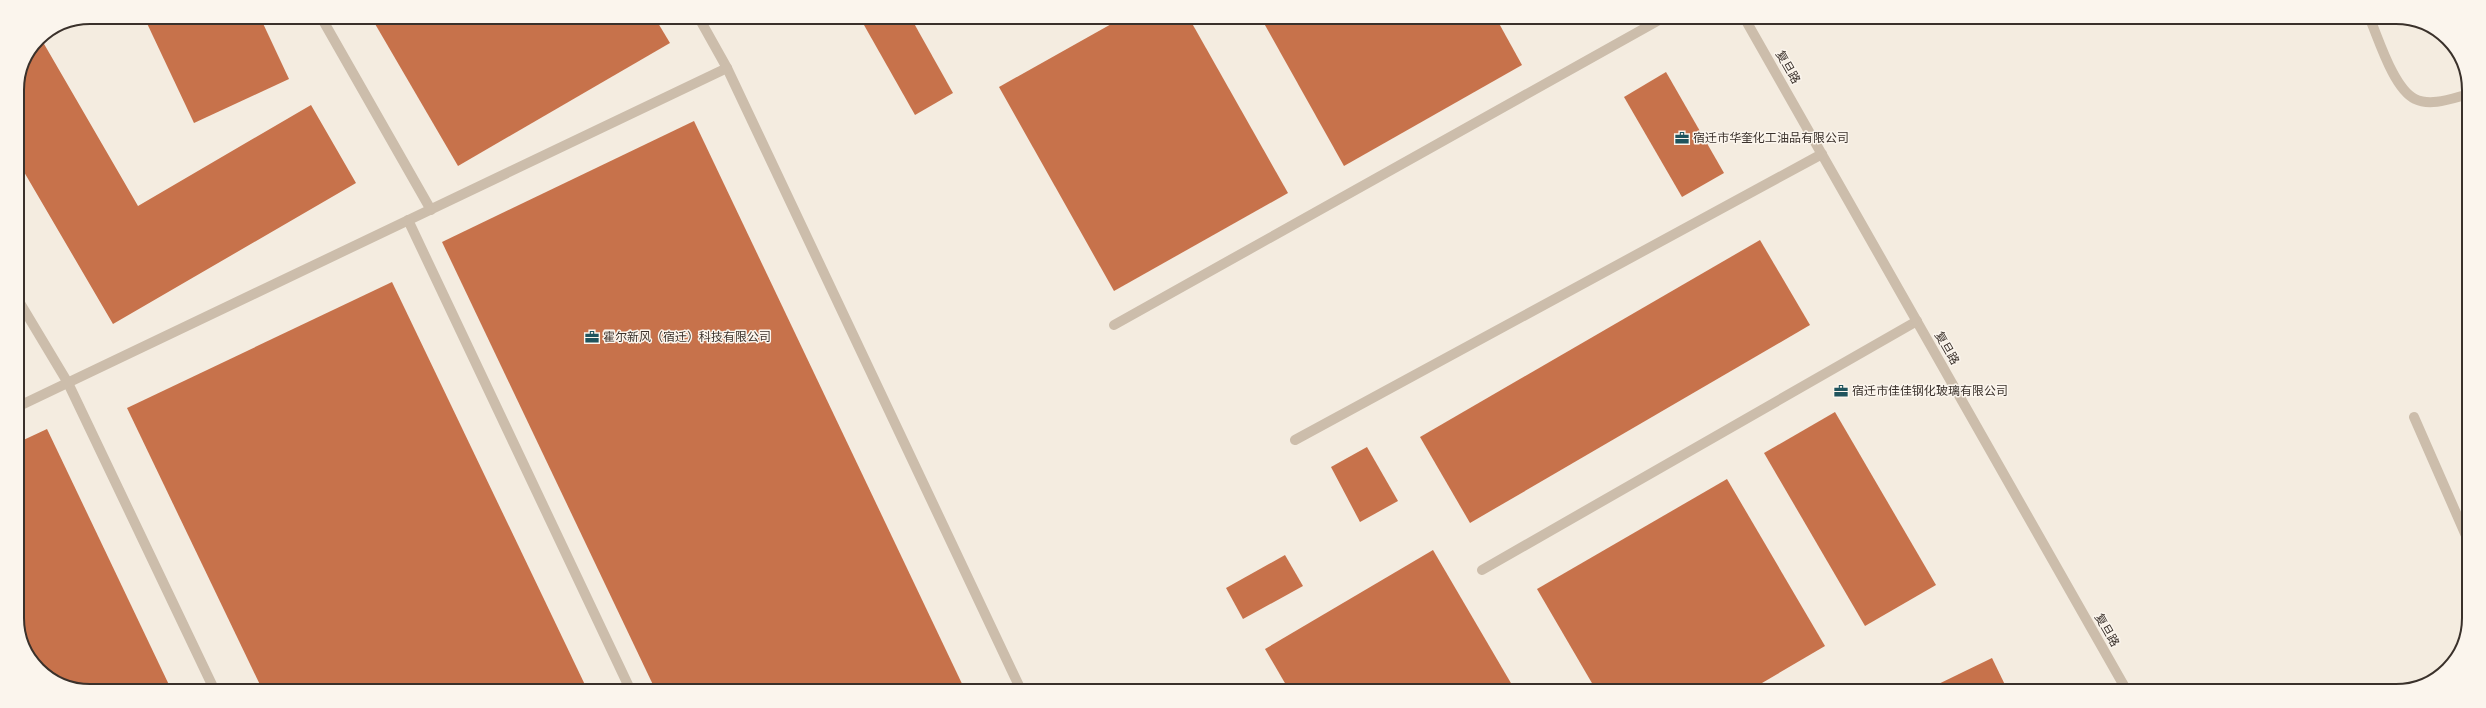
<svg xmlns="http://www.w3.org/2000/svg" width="2486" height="708" viewBox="0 0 2486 708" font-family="Roboto,'Noto Sans SC',sans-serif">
<rect width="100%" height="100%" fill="#f4ece0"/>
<!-- building -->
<g fill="#c7724b">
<path d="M144,17H260L289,79L194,123Z"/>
<path d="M371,17L655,18L670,43L458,166Z"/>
<path d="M860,18H911L953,93L915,115Z"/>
<path d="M1122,18H1189L1288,193L1114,291L999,87Z"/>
<path d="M1261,18H1496L1522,65L1344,166Z"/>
<path d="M40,37L138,206L311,105L356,183L113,324L17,160V90L23,62Z"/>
<path d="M1666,72L1724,173L1682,197L1624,97Z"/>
<path d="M694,121L965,690L655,689L442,242Z"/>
<path d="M1760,240L1810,325L1470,523L1420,437Z"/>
<path d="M392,282L587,689H262L127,408Z"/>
<path d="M1835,412L1936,585L1865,626L1764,453Z"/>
<path d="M47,429L171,689H71L35,666L17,623V443Z"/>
<path d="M1367,447L1398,501L1360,522L1331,467Z"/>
<path d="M1727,479L1825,646L1750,690H1596L1537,589Z"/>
<path d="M1433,550L1515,690H1289L1265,649Z"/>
<path d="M1285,555L1303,586L1243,619L1226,588Z"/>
<path d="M1992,658L2008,691H1924Z"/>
</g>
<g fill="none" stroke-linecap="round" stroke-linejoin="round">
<!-- service -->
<g stroke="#ccbdab" stroke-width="10">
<path d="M321,17L431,210"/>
<path d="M699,18L727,68L1021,690"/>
<path d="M2370,19C2379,40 2394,89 2415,99C2431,107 2453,98 2469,94"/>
<path d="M408,220L630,689"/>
<path d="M17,298L68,383L214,689"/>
<path d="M1114,325L1661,19"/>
<path d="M17,407L727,68"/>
<path d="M2414,417L2467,538"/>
<path d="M1295,440L1822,154"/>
<path d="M1482,570L1917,321"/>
</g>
<!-- tertiary -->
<path stroke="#ccbdab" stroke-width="10" d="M1745,19L2127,691"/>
</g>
<!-- icons -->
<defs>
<symbol id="office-bare" viewBox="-9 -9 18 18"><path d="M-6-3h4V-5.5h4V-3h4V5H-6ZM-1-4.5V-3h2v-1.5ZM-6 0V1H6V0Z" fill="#1f545d" stroke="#fbf5ed" stroke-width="2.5" paint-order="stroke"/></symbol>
</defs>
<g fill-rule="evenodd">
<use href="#office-bare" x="1672" y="128" width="20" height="20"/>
<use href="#office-bare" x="582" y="327" width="20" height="20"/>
<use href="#office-bare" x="1831" y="381" width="20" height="20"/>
</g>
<g text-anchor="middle" stroke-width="3" stroke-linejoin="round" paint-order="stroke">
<!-- street labels -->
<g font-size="12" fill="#3a312b" stroke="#fbf5ed">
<text transform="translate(1788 67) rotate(60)" y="4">复旦路</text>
<text transform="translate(1947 348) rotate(60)" y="4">复旦路</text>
<text transform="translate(2107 630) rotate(60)" y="4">复旦路</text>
</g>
<!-- poi labels -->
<g font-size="12" fill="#3a312b" stroke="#fbf5ed" text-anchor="start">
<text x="1693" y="142">宿迁市华奎化工油品有限公司</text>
<text x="603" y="341">霍尔新风（宿迁）科技有限公司</text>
<text x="1852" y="395">宿迁市佳佳钢化玻璃有限公司</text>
</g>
</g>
<!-- crop -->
<path d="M0 0H2486V708H0ZM90 24H2396A66 66 0 0 1 2462 90V618A66 66 0 0 1 2396 684H90A66 66 0 0 1 24 618V90A66 66 0 0 1 90 24Z" fill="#fbf5ed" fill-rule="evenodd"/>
<path fill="none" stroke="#3a312b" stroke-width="2" d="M90 24H2396A66 66 0 0 1 2462 90V618A66 66 0 0 1 2396 684H90A66 66 0 0 1 24 618V90A66 66 0 0 1 90 24Z"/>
</svg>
